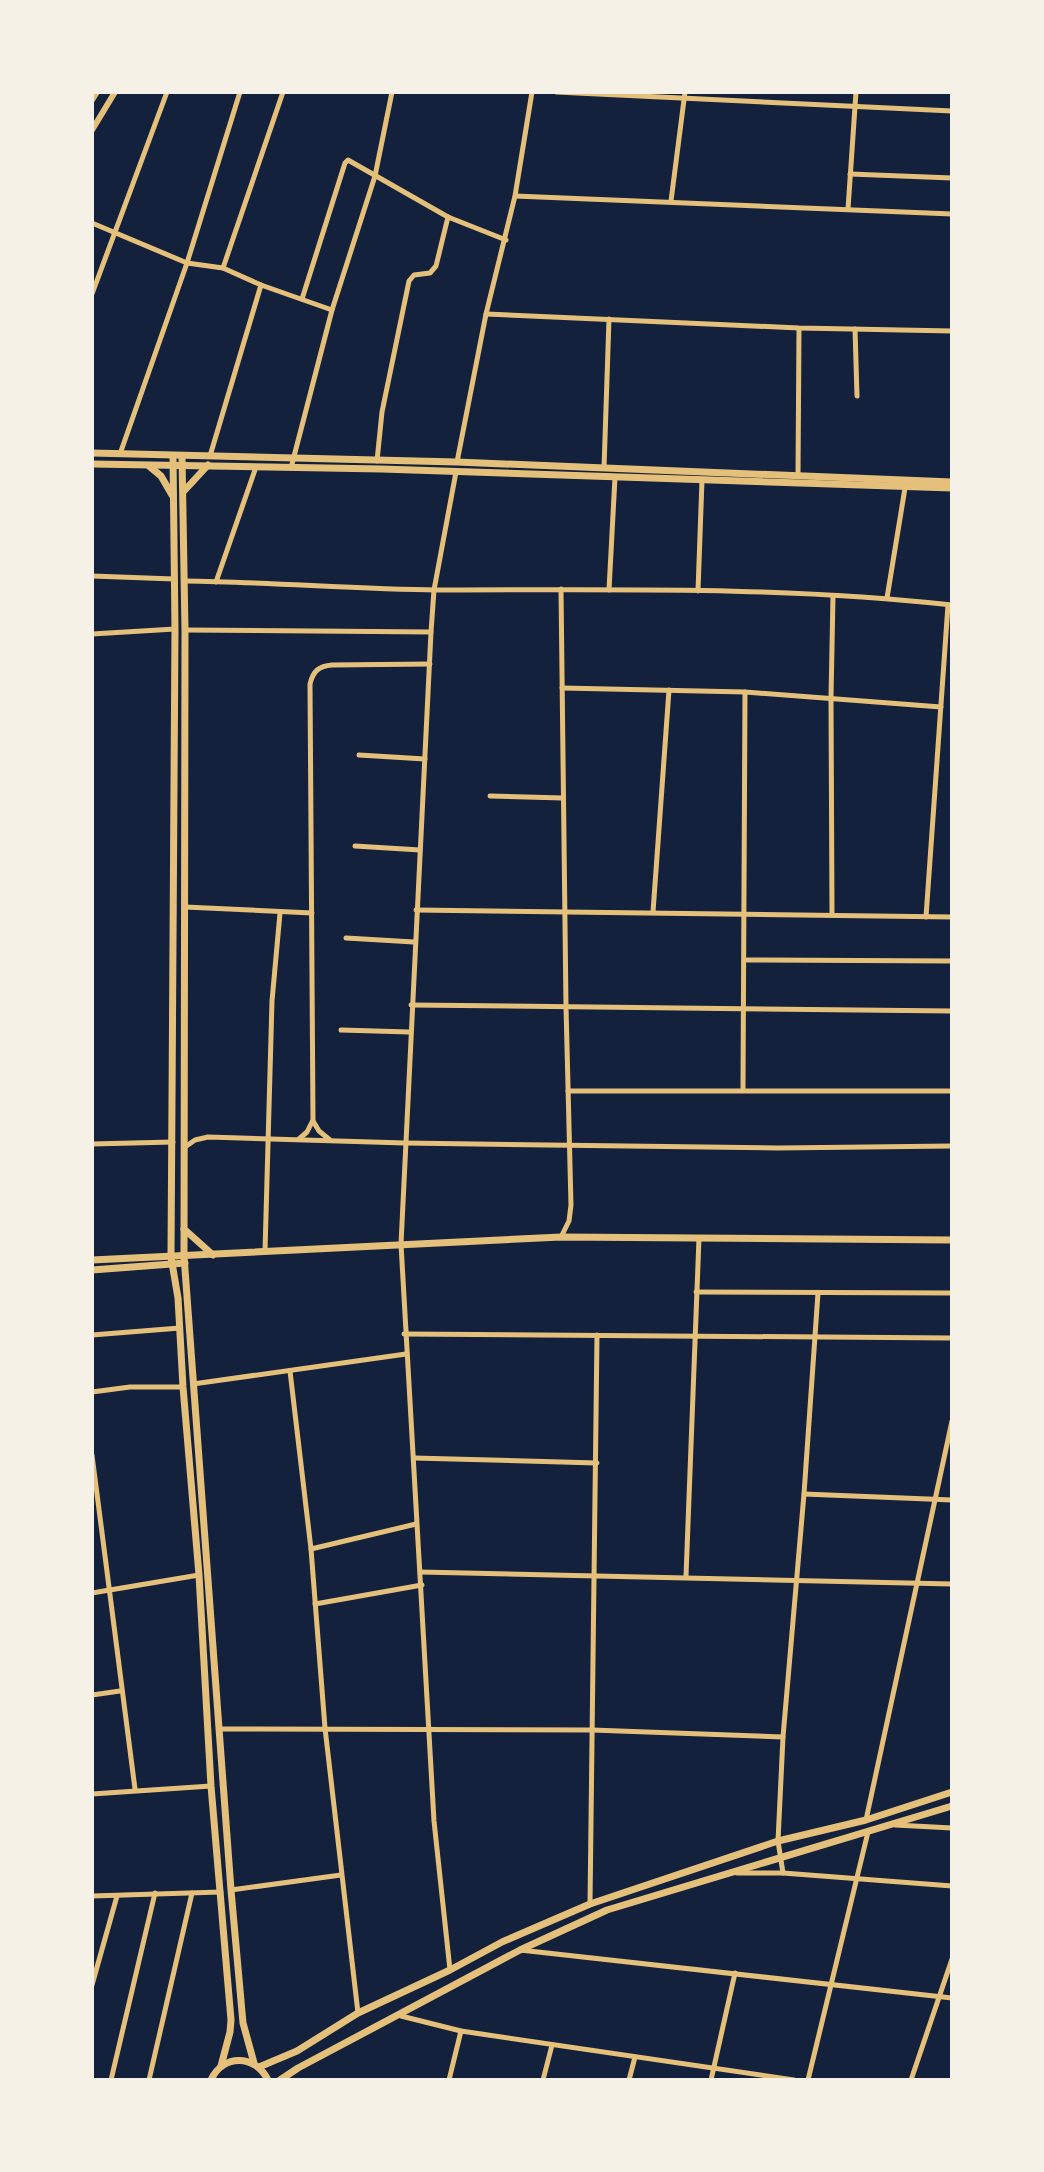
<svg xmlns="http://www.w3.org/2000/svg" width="1044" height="2172" viewBox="0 0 1044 2172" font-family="Literata,serif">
<rect width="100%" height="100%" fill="#14213d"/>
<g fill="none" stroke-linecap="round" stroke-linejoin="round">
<!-- minor -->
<g stroke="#e5c07b" stroke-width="5">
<path d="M556,92L952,111"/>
<path d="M850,174L952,178"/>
<path d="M515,196L952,214"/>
<path d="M671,201L685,92"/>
<path d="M848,209L856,92"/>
<path d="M92,223L187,263L223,268L261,285L332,310"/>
<path d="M223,268L283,92"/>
<path d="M92,294L167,92"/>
<path d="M302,299L345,163L348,160L448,217L506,240"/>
<path d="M486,314L799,328L952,331"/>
<path d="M855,329L857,396"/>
<path d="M120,454L187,263L240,92"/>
<path d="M210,456L261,285"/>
<path d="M377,461L382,412L409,281L414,275L430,273L436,266L448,217"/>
<path d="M457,462L486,314L515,196L532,92"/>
<path d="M291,468L332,310L375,176L392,92"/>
<path d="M604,468L609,319"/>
<path d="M798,476L799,329"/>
<path d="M92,576L174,579"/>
<path d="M185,581C269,582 354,589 438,590C610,590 782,586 952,605"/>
<path d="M216,582L256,467"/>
<path d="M561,589L566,1007L571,1205L569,1221L561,1237"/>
<path d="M609,590L615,477"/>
<path d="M698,591L702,480"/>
<path d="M887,598L905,488"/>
<path d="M185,630L431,632"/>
<path d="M92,634L175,629"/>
<path d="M562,688L745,692L941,707"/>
<path d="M359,755L425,759"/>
<path d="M490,796L563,798"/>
<path d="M355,846L420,850"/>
<path d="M185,907L312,913"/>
<path d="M416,910L952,917"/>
<path d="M653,912L669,690"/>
<path d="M832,915L831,697L833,596"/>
<path d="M926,917L948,605"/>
<path d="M346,938L414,942"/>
<path d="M745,960L952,961"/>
<path d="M411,1005L952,1011"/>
<path d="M341,1030L409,1032"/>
<path d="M743,1089L745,692"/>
<path d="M568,1091H952"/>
<path d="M313,1121L319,1131L330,1140"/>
<path d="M299,1139L307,1132L313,1120L310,684C313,671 319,666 332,665L430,664"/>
<path d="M92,1144L173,1142"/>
<path d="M185,1147L195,1140L208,1137L405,1143L778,1148L952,1146"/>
<path d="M265,1251L272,1001L280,913"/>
<path d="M696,1292L952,1293"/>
<path d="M404,1334L952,1338"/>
<path d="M92,1335L180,1328"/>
<path d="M290,1371L311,1549L325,1728L358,2013"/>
<path d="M193,1384L406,1354"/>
<path d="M92,1392L130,1387H183"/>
<path d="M92,1455L135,1789"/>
<path d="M414,1458L597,1463"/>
<path d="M804,1494L952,1500"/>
<path d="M311,1549L416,1524"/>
<path d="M420,1572L952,1584"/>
<path d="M686,1576L699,1238"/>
<path d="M92,1593L199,1575"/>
<path d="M315,1604L422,1585"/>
<path d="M92,1695L120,1691"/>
<path d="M219,1729L592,1730L783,1737"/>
<path d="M92,1794L211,1786"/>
<path d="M866,1820L952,1421"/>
<path d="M895,1825L952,1828"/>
<path d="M737,1873H783L952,1886"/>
<path d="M783,1873L778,1841L783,1737L804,1494L818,1293"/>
<path d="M231,1890L341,1875"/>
<path d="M92,1896L221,1892"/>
<path d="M590,1904L597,1335"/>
<path d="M520,1950L952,1998"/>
<path d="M450,1970L434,1821L401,1244L431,632L434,590L456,472"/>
<path d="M92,1985L117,1896"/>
<path d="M401,2016L461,2031L794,2080"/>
<path d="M111,2080L155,1893"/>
<path d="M149,2080L192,1893"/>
<path d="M449,2080L461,2031"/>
<path d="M543,2080L552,2045"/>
<path d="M629,2080L635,2057"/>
<path d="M711,2080L735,1973"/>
<path d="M808,2080L868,1832"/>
<path d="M911,2080L952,1959"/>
</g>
<!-- tertiary -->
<g stroke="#e5c07b" stroke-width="6">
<path d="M92,100L97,92"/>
<path d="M92,130L115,92"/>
</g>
<!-- secondary -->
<g stroke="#e5c07b" stroke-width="7">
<path d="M92,1260L561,1237L952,1240"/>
<path d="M92,1270L185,1263"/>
</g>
<!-- primary -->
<g stroke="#e5c07b" stroke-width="7">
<path d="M92,453L457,462L952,482"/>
<path d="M173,456L175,629L171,1257L178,1298L183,1387L199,1575L211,1786L231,2020L230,2032L221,2066"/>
<path d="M182,456L185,630L184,1256L231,1890L243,2023L254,2063"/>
<path d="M92,464L382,469L952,488"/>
<path d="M149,466L161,476L172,495"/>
<path d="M184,491L208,465"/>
<path d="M184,1229L213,1255"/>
<path d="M259,2067L297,2051L358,2013L450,1970L502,1942L590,1904L778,1841L866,1820L952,1792"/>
<path d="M211,2080C223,2053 256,2055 268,2080"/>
<path d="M280,2080L298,2068L520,1950L607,1910L952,1806"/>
</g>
</g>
<!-- border -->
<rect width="1044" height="2172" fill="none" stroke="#f6f1e7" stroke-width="188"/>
</svg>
